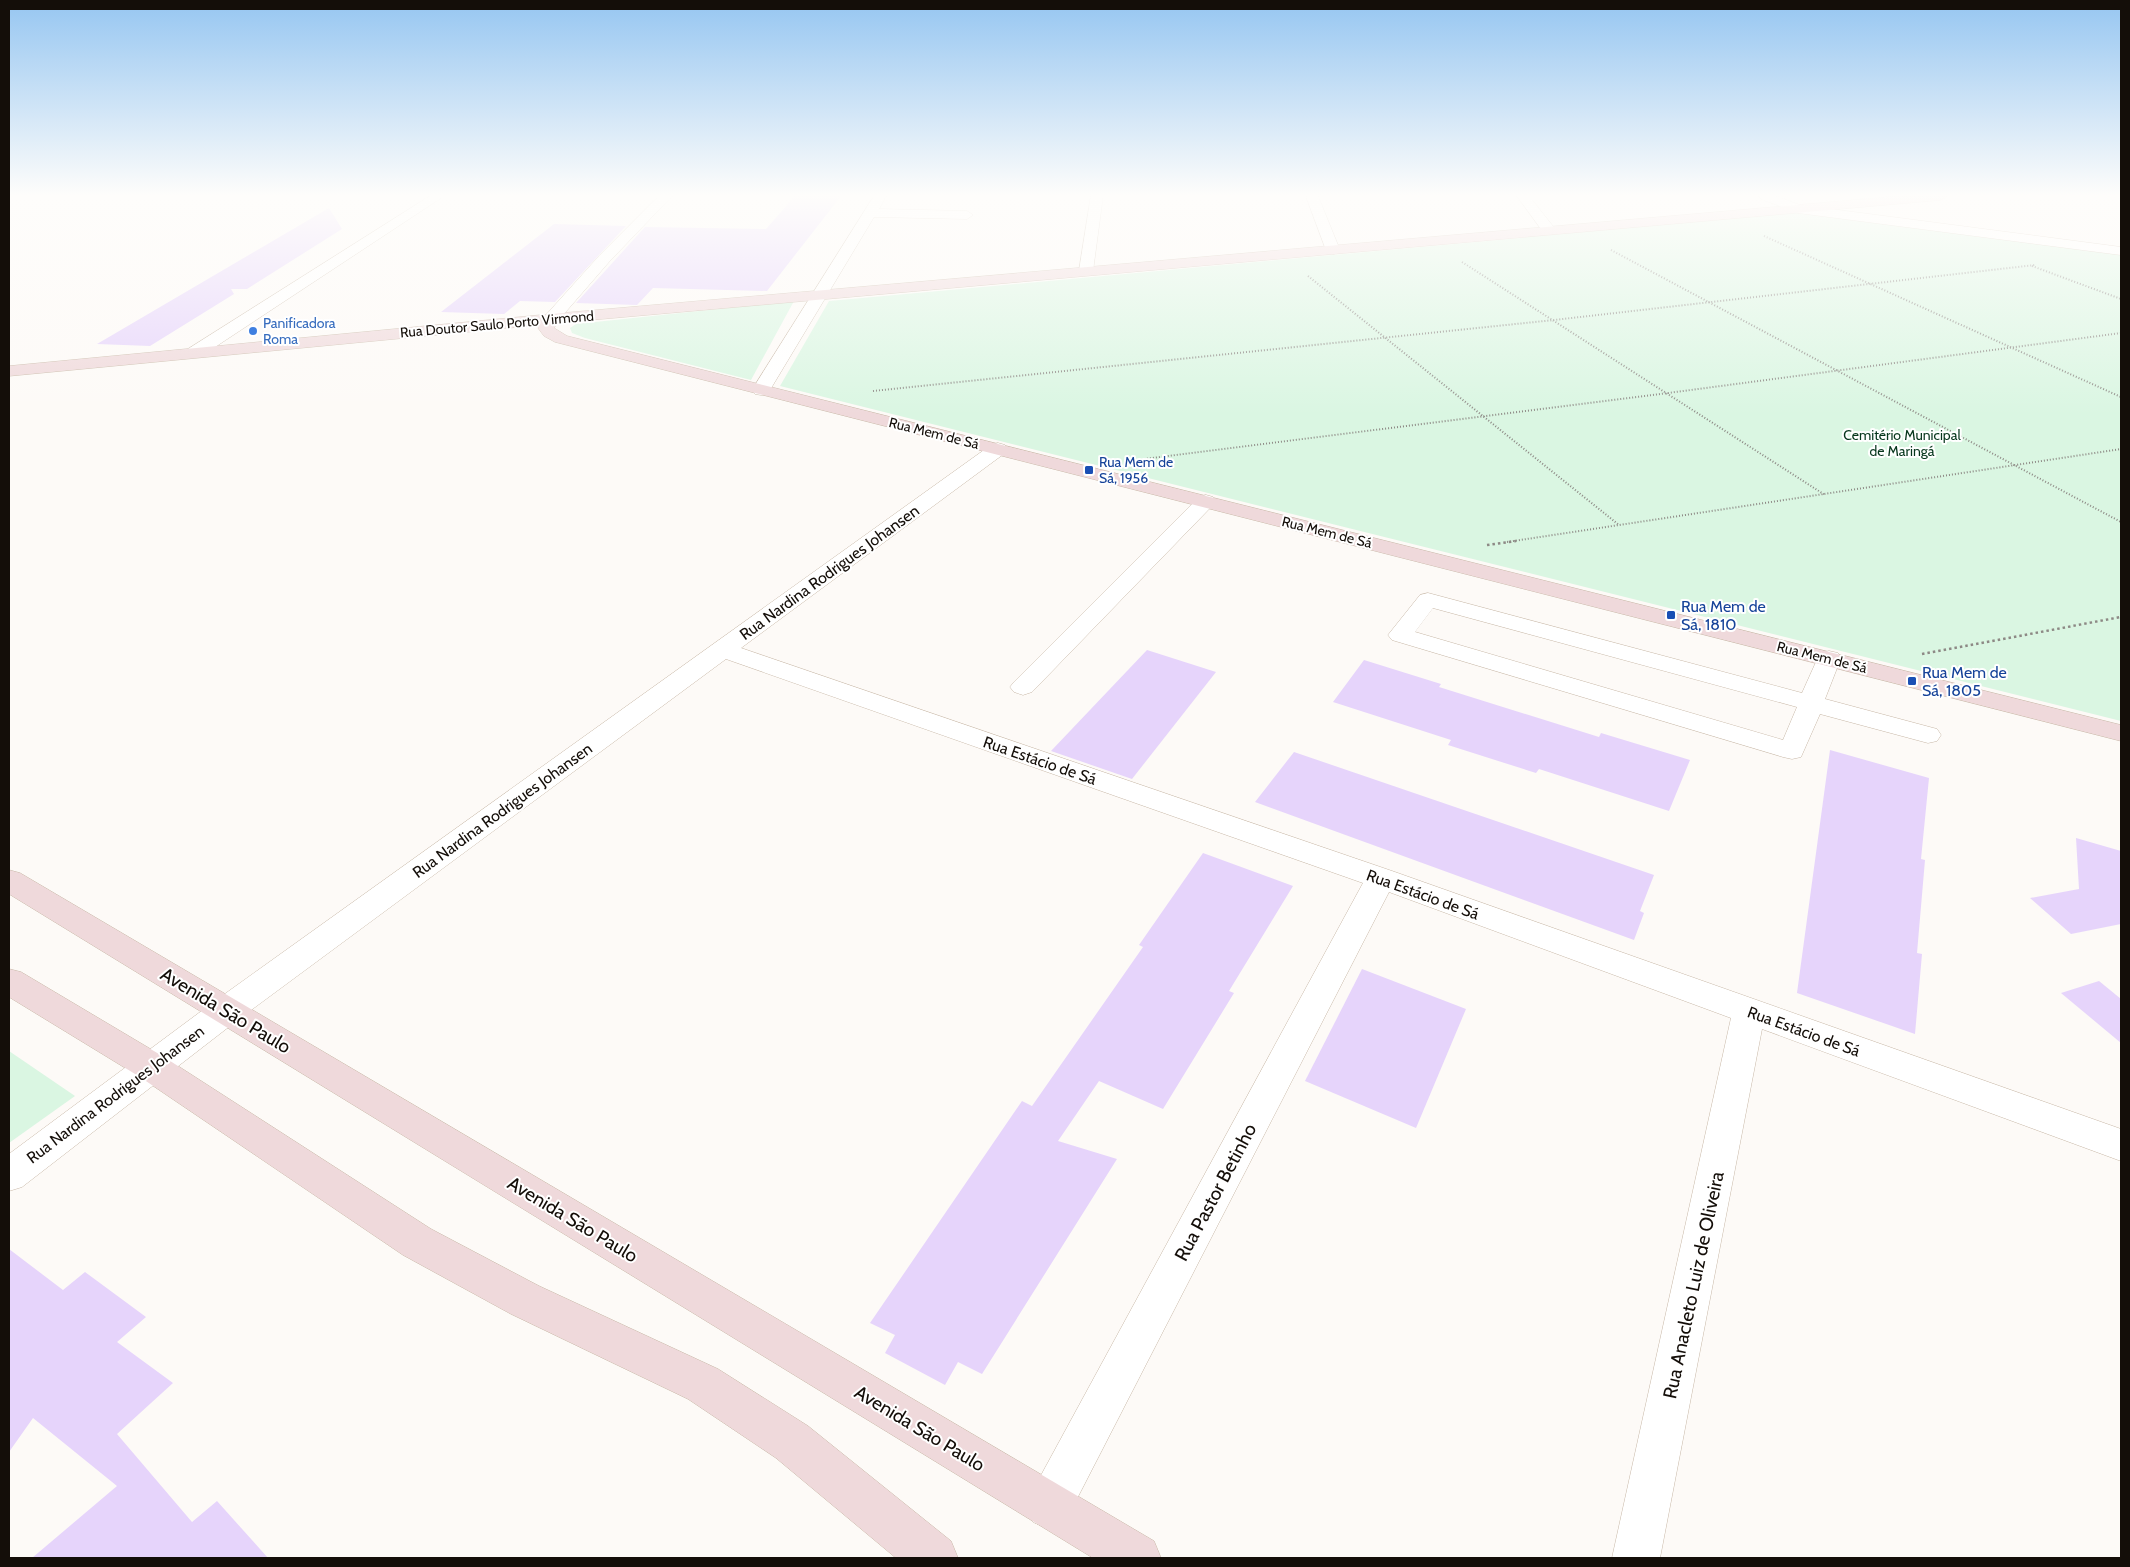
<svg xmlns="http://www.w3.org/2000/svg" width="2130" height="1567" viewBox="0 0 2130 1567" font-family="Cabin,sans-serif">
<rect width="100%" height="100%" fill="#fdfaf7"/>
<!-- green -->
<g fill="#daf6e2">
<path d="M1804,212L2121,255V721L780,386L829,301Z"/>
<path d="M794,301L751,380L585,338L572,333L570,328L576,324Z"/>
<path d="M9,1051L75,1096L9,1143Z"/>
</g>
<!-- building -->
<g fill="#e6d4fb">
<path d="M795,196H841L767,291L653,288L637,305L576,303L645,227L766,229Z"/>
<path d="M329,208L342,229L247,289H231L234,294L150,346L97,344Z"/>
<path d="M554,224L626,226L555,302L520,301L504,314L441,312Z"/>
<path d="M1147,650L1216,672L1132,779L1051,751Z"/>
<path d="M1364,660L1441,684L1439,687L1599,737L1601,733L1690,760L1669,811L1539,769L1536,773L1448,745L1451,740L1333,702Z"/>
<path d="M1830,750L1929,778L1921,859L1925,860L1917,953L1922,954L1915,1034L1797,993Z"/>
<path d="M1294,752L1654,875L1640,911L1644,913L1634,940L1255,802Z"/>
<path d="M2076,838L2121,851V924L2071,934L2030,898L2079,889Z"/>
<path d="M1203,853L1293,886L1229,991L1234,993L1163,1109L1099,1081L1058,1141L1117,1159L982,1374L958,1362L945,1385L885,1353L895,1335L870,1323L1022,1101L1032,1106L1143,947L1139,945Z"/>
<path d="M1362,969L1466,1009L1416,1128L1305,1081Z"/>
<path d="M2099,981L2121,999V1043L2061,993Z"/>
<path d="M9,1249L63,1290L85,1272L146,1317L117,1342L173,1383L117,1434L192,1522L217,1501L268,1558H32L117,1486L33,1418L9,1452Z"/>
</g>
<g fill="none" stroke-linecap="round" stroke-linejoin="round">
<defs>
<g id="street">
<path d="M430,196H444L200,357H188L186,353L188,349Z"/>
<path d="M659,196H672L609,262L557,322H545L543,319L545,316L599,256Z"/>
<path d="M874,196H886L879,209L967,211L973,215L967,219L874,217L770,390L767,394L761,395L755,394L752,390Z"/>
<path d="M1091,196H1103L1093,271L1091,274H1081L1079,271Z"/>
<path d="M1306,196H1318L1340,250L1338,253L1333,254L1326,250Z"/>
<path d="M1517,196H1529L1556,230L1554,233H1544Z"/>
<path d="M1759,196H1776L1800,205L2121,247V255L1798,213L1761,199Z"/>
<path d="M998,443L1005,445L1007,449L1005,453L741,648L1392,871L2121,1129V1161L1762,1029L1660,1558H1612L1731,1018L1389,892L1065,1522L1049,1529L1033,1522L1026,1506L1033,1490L1363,883L726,659L239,1019L22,1187L9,1191V1154L215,1001L991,445Z"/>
<path d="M1206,495L1213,497L1216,501L1213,505L1032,692L1023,695L1014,692L1010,687L1014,682L1199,497Z"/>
<path d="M1428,593L1802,693L1820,653L1829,651L1838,653L1841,658L1825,699L1937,729L1941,735L1937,741L1928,743L1820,714L1801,757L1792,759L1783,757L1392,640L1388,635L1420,595ZM1433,608L1797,707L1783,740L1415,632Z"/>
</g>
<g id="secondary">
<path d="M1900,196H1947L1941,200L557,323L554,328L567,336L2121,725V741L555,342L544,336L538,328L540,325L9,376V366L551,314Z"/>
<path d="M9,870L20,873L1154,1541L1161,1558H1093L9,894Z"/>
<path d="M9,969L21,972L164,1057L431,1229L539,1286L718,1369L808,1426L951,1541L958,1558H896L776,1458L688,1399L511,1314L403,1255L140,1077L9,997Z"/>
</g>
</defs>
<!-- street casing -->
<use href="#street" stroke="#c8b8a7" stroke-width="1"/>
<!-- secondary casing -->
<use href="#secondary" stroke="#c8b8a7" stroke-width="1"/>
<!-- path-far1 -->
<g stroke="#8d8985" stroke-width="2" stroke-dasharray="1 2" stroke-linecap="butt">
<path d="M1764,236L2121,397"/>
<path d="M1611,250L2121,522"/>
<path d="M1462,262L1825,495"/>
<path d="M2032,266L2121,299"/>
<path d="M1308,276L1619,525"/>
<path d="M873,391L1554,320L2035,265"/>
<path d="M1144,459L1668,393L2121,333"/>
<path d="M1507,542L2121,449"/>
</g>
<!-- path -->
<g stroke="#8d8985" stroke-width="2.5" stroke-dasharray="2.5 3" stroke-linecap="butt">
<path d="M1487,545L1516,541"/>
<path d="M1922,654L2121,617"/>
</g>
<!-- street -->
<use href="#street" fill="#fff" fill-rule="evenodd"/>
<!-- secondary -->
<use href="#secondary" fill="#efd9db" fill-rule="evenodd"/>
</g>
<!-- sky -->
<linearGradient id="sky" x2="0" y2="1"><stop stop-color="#96c6f1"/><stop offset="0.47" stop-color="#fefdfb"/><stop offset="1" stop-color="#fefdfb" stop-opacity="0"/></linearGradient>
<rect width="2130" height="415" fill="url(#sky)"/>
<!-- markers -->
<circle fill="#3f7fe0" stroke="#fff" stroke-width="2" cx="253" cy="331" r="5"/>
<g fill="#1a4fb4" stroke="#fff" stroke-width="2">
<rect x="1084" y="465" width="10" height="10" rx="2.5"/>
<rect x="1666" y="610" width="10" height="10" rx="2.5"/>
<rect x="1907" y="676" width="10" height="10" rx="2.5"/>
</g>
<g text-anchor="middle" stroke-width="4" stroke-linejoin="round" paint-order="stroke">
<!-- far-shop labels -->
<g font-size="14" fill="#366cbe" stroke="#fff" text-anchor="start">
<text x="263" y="328">Panificadora<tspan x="263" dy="16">Roma</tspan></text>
</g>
<!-- far-street labels -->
<g font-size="14" fill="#140e09" stroke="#fff">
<text transform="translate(497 324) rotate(-5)" y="5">Rua Doutor Saulo Porto Virmond</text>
<text transform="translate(934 433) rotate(14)" y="5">Rua Mem de Sá</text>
<text transform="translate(1327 532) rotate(14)" y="5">Rua Mem de Sá</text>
<text transform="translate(1822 657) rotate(14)" y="5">Rua Mem de Sá</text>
</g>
<!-- far-park labels -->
<g font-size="14" fill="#06361c" stroke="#fff">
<text x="1902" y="440">Cemitério Municipal<tspan x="1902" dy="16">de Maringá</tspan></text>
</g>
<!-- far-transit labels -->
<g font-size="14" fill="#164399" stroke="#fff" text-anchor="start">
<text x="1099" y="467">Rua Mem de<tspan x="1099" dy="16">Sá, 1956</tspan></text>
</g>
<!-- street labels -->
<g font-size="16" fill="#140e09" stroke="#fff">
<text transform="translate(829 572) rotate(-36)" y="6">Rua Nardina Rodrigues Johansen</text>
<text transform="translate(1040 760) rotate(19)" y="6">Rua Estácio de Sá</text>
<text transform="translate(502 810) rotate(-36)" y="6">Rua Nardina Rodrigues Johansen</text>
<text transform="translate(1423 894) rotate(20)" y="6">Rua Estácio de Sá</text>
<text transform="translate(1804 1031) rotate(20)" y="6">Rua Estácio de Sá</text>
<text transform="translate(115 1094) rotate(-37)" y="6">Rua Nardina Rodrigues Johansen</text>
</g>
<!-- transit labels -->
<g font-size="16" fill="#164399" stroke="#fff" text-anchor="start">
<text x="1681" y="612">Rua Mem de<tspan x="1681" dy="18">Sá, 1810</tspan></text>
<text x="1922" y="678">Rua Mem de<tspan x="1922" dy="18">Sá, 1805</tspan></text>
</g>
<!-- near-street labels -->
<g font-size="19" fill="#140e09" stroke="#fff">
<text transform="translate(226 1010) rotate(31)" y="7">Avenida São Paulo</text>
<text transform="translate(1215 1192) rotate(-62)" y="7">Rua Pastor Betinho</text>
<text transform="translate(573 1219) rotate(31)" y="7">Avenida São Paulo</text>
<text transform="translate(1693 1285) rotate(-78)" y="7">Rua Anacleto Luiz de Oliveira</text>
<text transform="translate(920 1428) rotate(31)" y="7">Avenida São Paulo</text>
</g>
</g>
<!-- border -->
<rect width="2130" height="1567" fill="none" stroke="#140e09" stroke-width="20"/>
</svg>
